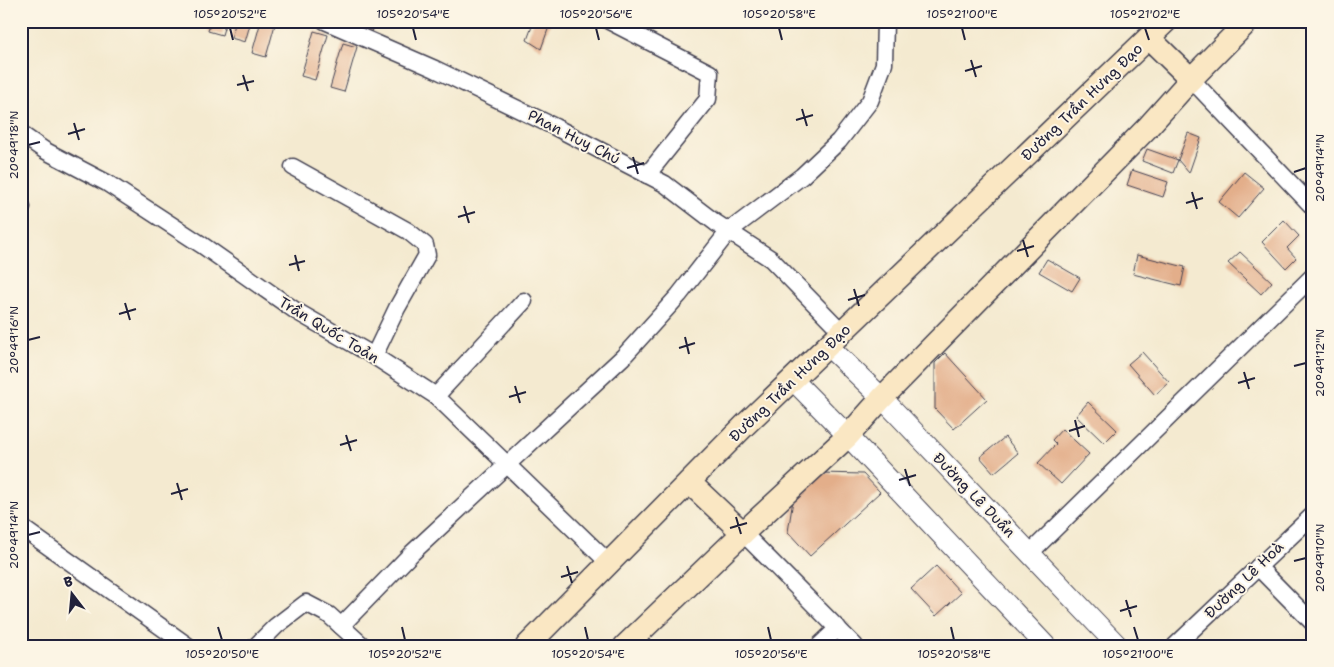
<svg xmlns="http://www.w3.org/2000/svg" width="1334" height="667" viewBox="0 0 1334 667" font-family="'Shantell Sans',sans-serif">
<rect width="100%" height="100%" fill="#fcf5e5"/>
<filter id="ink" filterUnits="userSpaceOnUse"><feTurbulence type="fractalNoise" baseFrequency=".02" numOctaves="2"/><feDisplacementMap in="SourceGraphic" scale="10" xChannelSelector="R" yChannelSelector="G"/><feConvolveMatrix kernelMatrix="1 2 1 2 8 2 1 2 1" color-interpolation-filters="sRGB"/></filter>
<filter id="wash" filterUnits="userSpaceOnUse"><feTurbulence type="fractalNoise" baseFrequency=".0096" numOctaves="4" result="noise"/><feDisplacementMap in="SourceGraphic" scale="20" xChannelSelector="R" yChannelSelector="G"/><feGaussianBlur stdDeviation="1.12" result="paint"/><feColorMatrix in="noise" values="0 0 0 0 0 0 0 0 0 0 0 0 0 0 0 0 0 1.4 0 .05"/><feComposite in="paint" operator="in"/></filter>
<g filter="url(#wash)">
<rect width="100%" height="100%" fill="#f4ead0"/>
<g id="blocks">
<!-- building -->
<g fill="#e3ae8a">
<path d="M211,21H226L222,35L208,31Z"/>
<path d="M236,21H251L245,42L231,38Z"/>
<path d="M261,21H276L266,57L252,53Z"/>
<path d="M360,21H375L372,32L358,28Z"/>
<path d="M534,21H551L541,49L527,40Z"/>
<path d="M314,31L328,35L315,80L301,76Z"/>
<path d="M343,43L357,47L344,92L330,88Z"/>
<path d="M1188,133L1201,138L1189,173L1178,160L1173,173L1142,161L1147,149L1178,160Z"/>
<path d="M1132,170L1168,182L1163,197L1127,185Z"/>
<path d="M1244,172L1264,188L1238,218L1219,202Z"/>
<path d="M1284,220L1299,236L1287,248L1296,258L1286,268L1262,242Z"/>
<path d="M1240,252L1272,282L1261,294L1228,263Z"/>
<path d="M1137,255L1185,267L1181,286L1133,274Z"/>
<path d="M1047,259L1080,278L1072,291L1039,272Z"/>
<path d="M1142,352L1169,382L1155,395L1128,364Z"/>
<path d="M945,353L987,399L954,429L935,409V363Z"/>
<path d="M1088,402L1117,430L1104,443L1076,416Z"/>
<path d="M1062,429L1089,454L1061,484L1038,463L1056,444L1052,440Z"/>
<path d="M1005,437L1018,453L994,473L980,457Z"/>
<path d="M820,473L863,474L880,492L810,556L788,532L793,500Z"/>
<path d="M936,566L961,593L936,616L911,589Z"/>
</g>
</g>
</g>
<g filter="url(#ink)">
<use href="#blocks" fill-opacity="0" stroke="#424051" stroke-width="1"/>
<g fill="none" stroke-linecap="round" stroke-linejoin="round">
<defs>
<g id="minor">
<path d="M325,21L435,69L555,127L665,184L716,223L771,259L842,332"/>
<path d="M609,21L710,73L708,99L647,175"/>
<path d="M1191,79L1313,207"/>
<path d="M21,134L44,150L107,183L202,245L296,311L374,356L436,396L609,563"/>
<path d="M293,167L408,231L425,245L427,255L397,308L374,356"/>
<path d="M21,208L22,207"/>
<path d="M436,396L524,301"/>
<path d="M21,527L188,646"/>
<path d="M743,533L855,646"/>
<path d="M1030,553L1313,276"/>
<path d="M1258,567L1313,623"/>
<path d="M341,626L412,553L623,357L679,295L729,231L802,176L839,141L870,101L884,64L885,21"/>
<path d="M256,646L276,626L306,603L329,615L363,646"/>
<path d="M819,646L838,628"/>
<path d="M1175,646L1313,515"/>
</g>
<g id="tertiary">
<path d="M828,346L882,398L1118,646"/>
<path d="M793,380L848,436L1046,646"/>
</g>
<g id="secondary">
<path d="M1149,38L1191,79"/>
<path d="M689,482L743,533"/>
<path d="M527,646L746,424L1166,21"/>
<path d="M625,646L743,533L848,436L882,398L1147,128L1191,79L1248,21"/>
</g>
</defs>
<!-- minor casing -->
<use href="#minor" stroke="#424051" stroke-width="19"/>
<!-- tertiary casing -->
<use href="#tertiary" stroke="#424051" stroke-width="22"/>
<!-- secondary casing -->
<use href="#secondary" stroke="#424051" stroke-width="25"/>
<!-- minor -->
<use href="#minor" stroke="#fff" stroke-width="16"/>
<!-- tertiary -->
<use href="#tertiary" stroke="#fff" stroke-width="20"/>
<!-- secondary -->
<use href="#secondary" stroke="#fae7c3" stroke-width="22"/>
</g>
</g>
<!-- ticks -->
<path fill="none" stroke="#22223b" stroke-width="2" d="M230,28L233,40M413,28L416,40M596,28L599,40M779,28L782,40M962,28L965,40M1145,28L1149,40M971,60L976,77M965,71L982,66M243,75L248,91M237,85L254,81M802,109L807,126M796,120L813,115M74,123L79,140M68,134L85,129M28,145L40,142M633,157L638,174M627,168L644,163M1294,172L1306,168M1192,192L1197,209M1186,203L1203,198M464,206L469,223M458,217L475,212M1023,240L1028,257M1017,251L1034,246M295,255L299,271M289,265L305,261M854,289L859,306M848,300L865,295M125,303L130,320M119,314L136,309M685,337L689,354M28,340L40,337M679,348L695,343M1294,366L1306,363M1244,372L1249,389M1238,383L1255,378M515,386L520,403M509,397L526,392M1075,420L1079,437M1069,431L1085,426M346,435L351,451M340,445L357,440M905,469L910,486M899,480L916,475M177,483L182,500M171,494L188,489M736,517L741,534M730,528L747,523M28,535L40,532M1294,561L1306,558M567,566L572,583M561,577L578,572M1126,600L1131,617M1120,611L1137,606M218,627L222,640M402,627L405,640M585,627L588,640M768,627L771,640M951,627L954,640M1134,627L1138,640"/>
<g text-anchor="middle" stroke-width="4" stroke-linejoin="round" paint-order="stroke">
<!-- street labels -->
<g font-size="15" fill="#22223b" stroke="#fcf5e5">
<text transform="translate(1082 102) rotate(-44)" y="5">Đường Trần Hưng Đạo</text>
<text transform="translate(574 137) rotate(27)" y="5">Phan Huy Chú</text>
<text transform="translate(329 330) rotate(31)" y="5">Trần Quốc Toản</text>
<text transform="translate(790 383) rotate(-44)" y="5">Đường Trần Hưng Đạo</text>
<text transform="translate(974 495) rotate(46)" y="5">Đường Lê Duẩn</text>
<text transform="translate(1244 580) rotate(-44)" y="5">Đường Lê Hoà</text>
</g>
</g>
<!-- margin -->
<rect width="1334" height="667" fill="none" stroke="#fcf5e5" stroke-width="55"/>
<!-- north arrow -->
<g transform="translate(72 594) rotate(344)" stroke="#fcf5e5" stroke-width="4" paint-order="stroke">
<path d="M0-4L9 19L0 12L-9 19Z" fill="#22223b"/>
<text y="-8" font-size="14" font-weight="bold" text-anchor="middle" fill="#22223b">B</text>
</g>
<rect x="28" y="28" width="1278" height="612" fill="none" stroke="#22223b" stroke-width="2"/>
<g font-size="12" text-anchor="middle" fill="#22223b">
<text x="230" y="18">105°20'52"E</text>
<text x="413" y="18">105°20'54"E</text>
<text x="596" y="18">105°20'56"E</text>
<text x="779" y="18">105°20'58"E</text>
<text x="962" y="18">105°21'00"E</text>
<text x="1145" y="18">105°21'02"E</text>
<text transform="translate(14 145) rotate(-90)" y="4">20°49'18"N</text>
<text transform="translate(1320 168) rotate(-90)" y="4">20°49'14"N</text>
<text transform="translate(14 340) rotate(-90)" y="4">20°49'16"N</text>
<text transform="translate(1320 363) rotate(-90)" y="4">20°49'12"N</text>
<text transform="translate(14 535) rotate(-90)" y="4">20°49'14"N</text>
<text transform="translate(1320 558) rotate(-90)" y="4">20°49'10"N</text>
<text x="222" y="658">105°20'50"E</text>
<text x="405" y="658">105°20'52"E</text>
<text x="588" y="658">105°20'54"E</text>
<text x="771" y="658">105°20'56"E</text>
<text x="954" y="658">105°20'58"E</text>
<text x="1138" y="658">105°21'00"E</text>
</g>
</svg>
